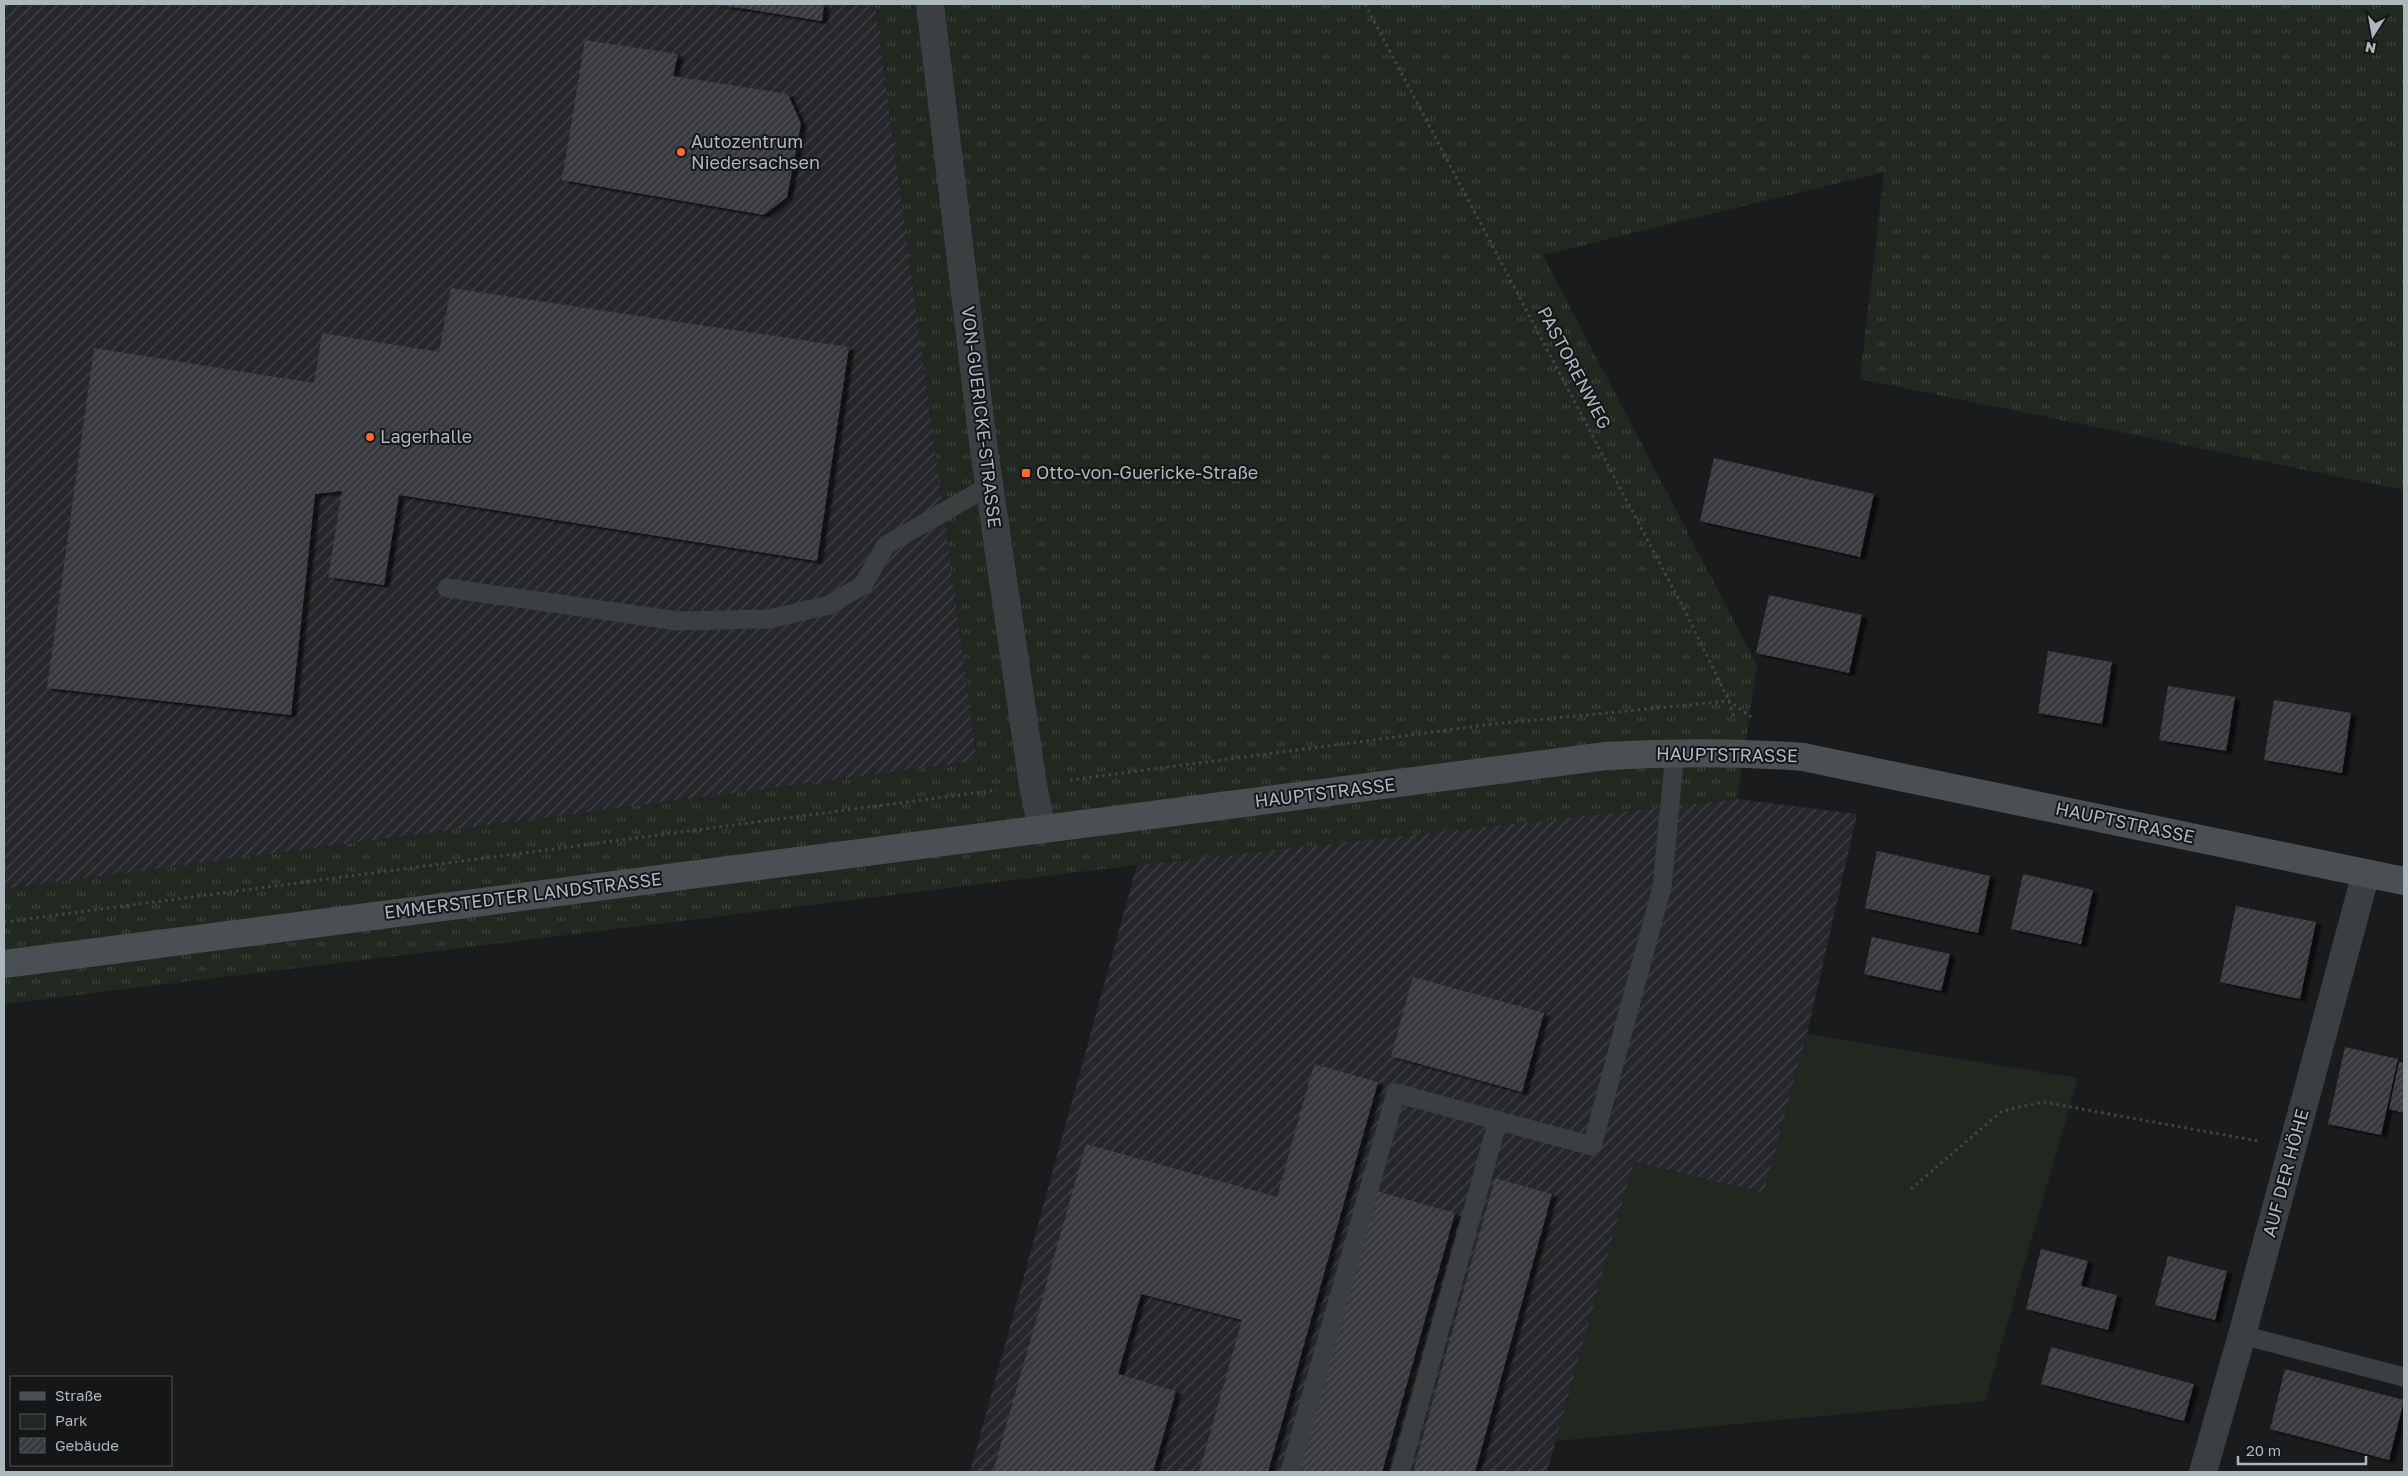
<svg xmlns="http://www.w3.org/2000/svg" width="2408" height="1476" viewBox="0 0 2408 1476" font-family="'Golos Text',sans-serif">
<defs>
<pattern id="industrial-furrows" width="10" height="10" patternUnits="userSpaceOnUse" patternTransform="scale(1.25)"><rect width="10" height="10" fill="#26272a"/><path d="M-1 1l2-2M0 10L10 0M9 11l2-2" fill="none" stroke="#434447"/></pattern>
<pattern id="grass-tufts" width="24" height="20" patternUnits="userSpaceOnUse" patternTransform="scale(1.25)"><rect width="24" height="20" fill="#21281f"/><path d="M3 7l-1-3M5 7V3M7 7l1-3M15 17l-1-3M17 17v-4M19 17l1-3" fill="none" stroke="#3f453e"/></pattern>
<pattern id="building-hatch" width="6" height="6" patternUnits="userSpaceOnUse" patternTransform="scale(1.25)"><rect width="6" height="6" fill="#37393c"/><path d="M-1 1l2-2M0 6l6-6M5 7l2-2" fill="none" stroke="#515456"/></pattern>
<filter id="shadow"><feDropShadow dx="5.5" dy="3" stdDeviation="1" flood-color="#0009"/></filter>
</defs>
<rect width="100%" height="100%" fill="#1a1b1d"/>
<!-- industrial -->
<g fill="url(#industrial-furrows)">
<path d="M4,4H875L977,761L4,889Z"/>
<path d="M1737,799L1857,814L1807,1034L1764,1193L1634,1162L1547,1472H970L1137,865Z"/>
</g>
<!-- grass -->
<path fill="url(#grass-tufts)" d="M875,4H2404V490L1860,379L1884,172L1543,255L1757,665L1737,799L1137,865L4,1004V889L977,761Z"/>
<!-- park -->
<path fill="#21281f" d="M1807,1034L2078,1078L1985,1401L1556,1441L1634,1162L1764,1193Z"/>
<!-- building -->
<g fill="url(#building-hatch)" filter="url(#shadow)">
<path d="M714,4H824L822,21Z"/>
<path d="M585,40L678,54L673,76L788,94L801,124L787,197L764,215L562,180Z"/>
<path d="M451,288L849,347L817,561L399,495L384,585L328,577L342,491L315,494L291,715L47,688L94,348L314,383L322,333L439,352Z"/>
<path d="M1714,458L1874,494L1860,557L1700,521Z"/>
<path d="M1769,595L1862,615L1849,673L1756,653Z"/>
<path d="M2048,651L2112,662L2102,724L2038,713Z"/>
<path d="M2168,686L2235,697L2226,751L2159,740Z"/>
<path d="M2274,700L2351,713L2342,773L2264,760Z"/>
<path d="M1877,851L1990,876L1978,933L1865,908Z"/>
<path d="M2023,874L2093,890L2081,944L2011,929Z"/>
<path d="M2236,906L2316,922L2300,999L2220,982Z"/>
<path d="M1872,937L1950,954L1941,991L1864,974Z"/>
<path d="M1413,977L1544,1013L1522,1092L1391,1056Z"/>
<path d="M2345,1047L2398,1059L2381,1135L2328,1124Z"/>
<path d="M2399,1062L2404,1063V1113L2389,1109Z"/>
<path d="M1314,1064L1378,1082L1268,1472H1199L1242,1320L1141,1294L1118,1374L1176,1391L1153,1472H993L1086,1144L1277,1197Z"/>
<path d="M1495,1178L1552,1194L1475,1472H1413Z"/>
<path d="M1376,1191L1455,1213L1382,1472H1297Z"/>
<path d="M2041,1249L2088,1261L2081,1286L2117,1295L2108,1330L2026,1309Z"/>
<path d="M2168,1256L2227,1271L2215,1320L2155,1305Z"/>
<path d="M2051,1347L2194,1384L2184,1421L2041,1384Z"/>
<path d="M2285,1369L2404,1400L2389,1460L2270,1429Z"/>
</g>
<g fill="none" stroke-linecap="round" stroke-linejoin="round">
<!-- path -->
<g stroke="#414649" stroke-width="3" stroke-dasharray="2.5 4" stroke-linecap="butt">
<path d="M1365,4L1687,615L1729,701L1734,718"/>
<path d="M1070,780L1494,724L1729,701L1751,717"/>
<path d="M4,922L997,790"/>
<path d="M1911,1189L2002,1111L2043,1102L2258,1141"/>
</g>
<!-- lane -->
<g stroke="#3b3f42" stroke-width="19">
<path d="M447,588L678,621L769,619L829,605L863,585L886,545L989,486"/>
<path d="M2242,1335L2404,1377"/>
<path d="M1290,1472L1396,1093L1592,1146L1662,887L1675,752"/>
<path d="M1400,1472L1498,1120"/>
</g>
<!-- street -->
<g stroke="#3b3f42" stroke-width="28">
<path d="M930,4L983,443L1033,785L1042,829"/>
<path d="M2203,1472L2242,1335L2366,873"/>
</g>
<!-- secondary -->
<path stroke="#494f52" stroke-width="28" d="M4,964L1606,756C1672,752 1737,752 1803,757L2404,881"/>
</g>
<!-- markers -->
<g fill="#fe6a31" stroke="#151618" stroke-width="2">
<circle cx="681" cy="152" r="5"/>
<circle cx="370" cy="437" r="5"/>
<rect x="1021" y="468" width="10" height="10" rx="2.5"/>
</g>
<g text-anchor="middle" stroke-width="4" stroke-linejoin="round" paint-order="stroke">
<!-- poi labels -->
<g font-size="18" fill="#acb8bd" stroke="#151618" text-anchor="start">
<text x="691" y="148">Autozentrum<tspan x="691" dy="21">Niedersachsen</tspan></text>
<text x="380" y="443">Lagerhalle</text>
<text x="1036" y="479">Otto-von-Guericke-Straße</text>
</g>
<!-- street labels -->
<g font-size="18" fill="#acb8bd" stroke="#151618">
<text transform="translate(1574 368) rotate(62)" y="6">PASTORENWEG</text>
<text transform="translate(981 417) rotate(83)" y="6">VON-GUERICKE-STRASSE</text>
<text transform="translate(1727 755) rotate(1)" y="6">HAUPTSTRASSE</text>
<text transform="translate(1325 793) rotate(-7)" y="6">HAUPTSTRASSE</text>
<text transform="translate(2125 823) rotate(12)" y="6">HAUPTSTRASSE</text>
<text transform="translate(523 896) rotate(-7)" y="6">EMMERSTEDTER LANDSTRASSE</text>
<text transform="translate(2286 1173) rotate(-75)" y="6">AUF DER HÖHE</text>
</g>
</g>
<!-- border -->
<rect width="2408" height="1476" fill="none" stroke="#acb8bd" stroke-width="10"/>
<!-- legend -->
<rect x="10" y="1376" width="162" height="90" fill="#151618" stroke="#51575a"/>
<rect x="20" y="1392" width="25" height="8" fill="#494f52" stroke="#51575a"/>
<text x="55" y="1401" font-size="15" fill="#acb8bd">Straße</text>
<rect x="20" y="1414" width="25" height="15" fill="#21281f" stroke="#51575a"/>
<text x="55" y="1426" font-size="15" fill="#acb8bd">Park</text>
<rect x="20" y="1438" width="25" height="15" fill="url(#building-hatch)" stroke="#51575a"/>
<text x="55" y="1451" font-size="15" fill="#acb8bd">Gebäude</text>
<!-- north arrow -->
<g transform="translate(2373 35) rotate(191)" stroke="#151618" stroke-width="4" paint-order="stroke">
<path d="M0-4L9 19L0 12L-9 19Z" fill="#acb8bd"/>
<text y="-8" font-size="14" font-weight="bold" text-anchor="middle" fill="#acb8bd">N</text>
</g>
<!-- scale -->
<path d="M2238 1456v8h128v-8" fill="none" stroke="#acb8bd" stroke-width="2.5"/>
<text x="2246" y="1456" font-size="15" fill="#acb8bd" stroke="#151618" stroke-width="4" paint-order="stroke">20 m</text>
</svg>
